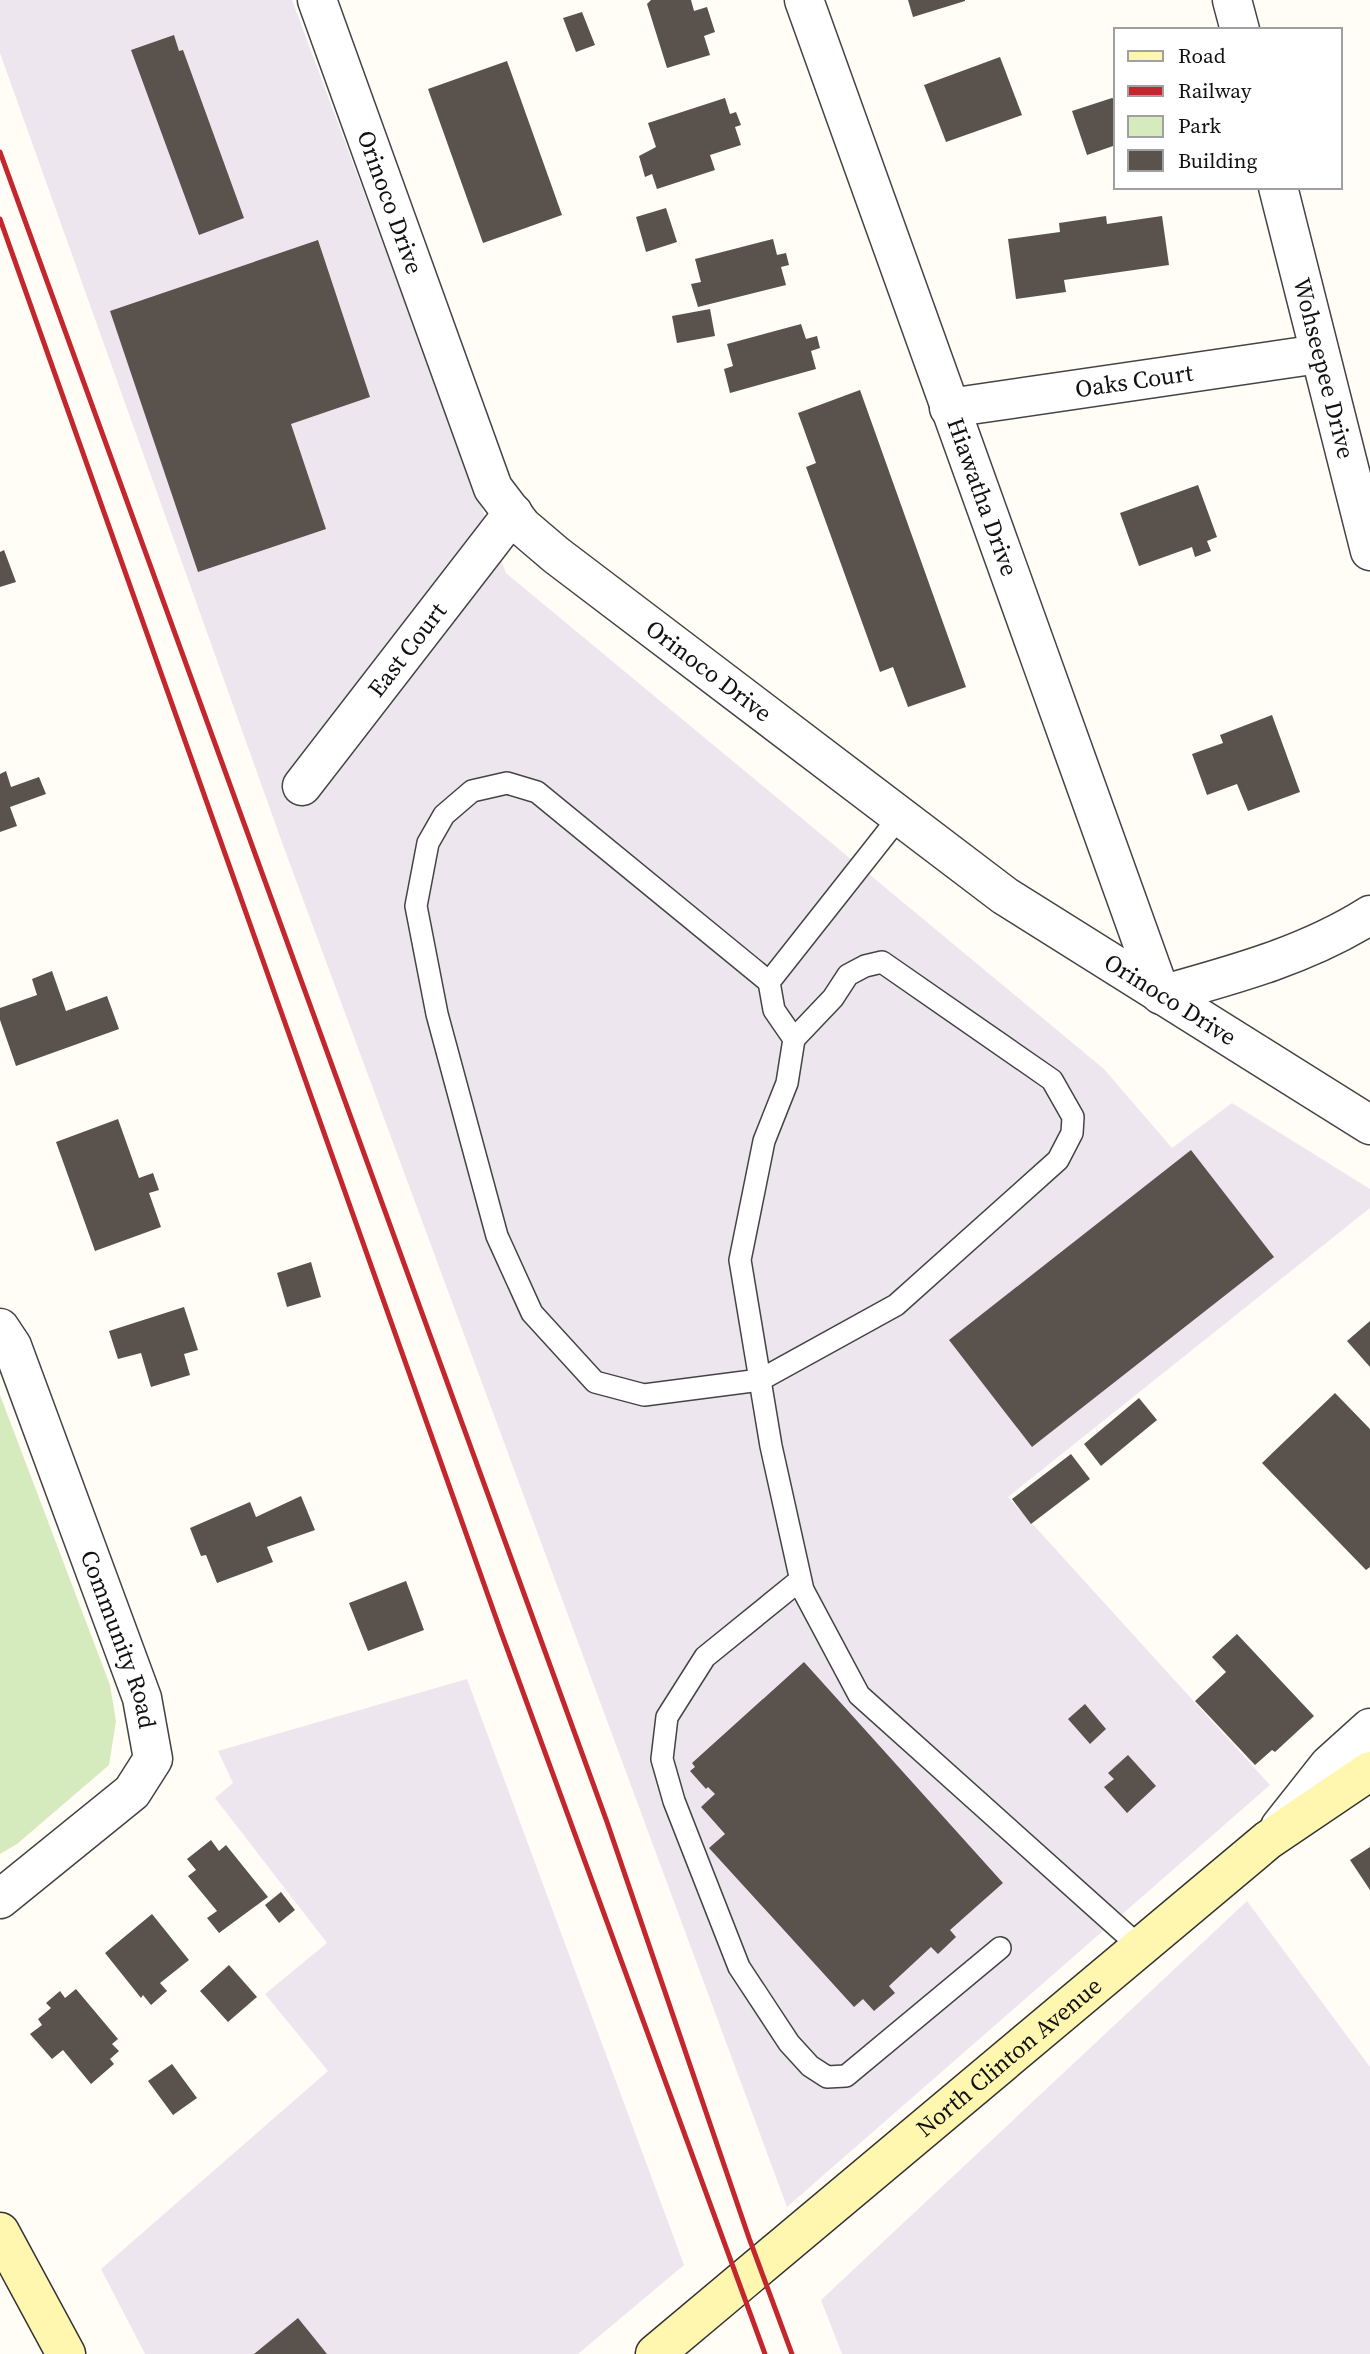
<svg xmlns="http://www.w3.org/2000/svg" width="1370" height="2354" viewBox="0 0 1370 2354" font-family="'Source Serif 4',serif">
<rect width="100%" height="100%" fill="#fffdf5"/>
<!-- industrial -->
<g fill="#eee6ef">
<path d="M0,0H292L506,573L1104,1069L1172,1148L1232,1103L1370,1189V1208L1008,1497L1270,1785L787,2207L284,848L0,53Z"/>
<path d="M467,1679L684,2265L578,2354H145L101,2269L328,2071L265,1994L327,1943L215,1798L233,1783L218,1751Z"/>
<path d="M1247,1901L1370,2067V2354H842L821,2300Z"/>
</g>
<!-- green -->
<path fill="#d5ebbd" d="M0,1395L110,1685L116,1721L109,1765L17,1844L0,1854Z"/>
<!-- building -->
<g fill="#5a524d">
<path d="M651,0H691L694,11L707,7L715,32L704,36L710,55L667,68L647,4Z"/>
<path d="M908,0H965V1L913,17Z"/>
<path d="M582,12L595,45L576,52L563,18Z"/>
<path d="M174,35L179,51L183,50L244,218L199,235L131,50Z"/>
<path d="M1000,57L1022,115L946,142L924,85Z"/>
<path d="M507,61L562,215L483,243L428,89Z"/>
<path d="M725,98L730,114L736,112L741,125L735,127L741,145L710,155L715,170L657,189L652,174L645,177L639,156L656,147L648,123Z"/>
<path d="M1112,98L1116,100V145L1087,155L1072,111Z"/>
<path d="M666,208L677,242L646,252L636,217Z"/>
<path d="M1106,216L1107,224L1162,216L1169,265L1064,280L1066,292L1016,299L1008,239L1060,232L1059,223Z"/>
<path d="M773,239L777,255L786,253L789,265L781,267L786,285L698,307L691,284L701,282L695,259Z"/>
<path d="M318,240L370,397L291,424L326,529L198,572L110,311Z"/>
<path d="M710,309L715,336L677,343L672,316Z"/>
<path d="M801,324L806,339L817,336L820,348L811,351L816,369L730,393L724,369L733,366L727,344Z"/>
<path d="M860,390L966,687L908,707L893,667L880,672L806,467L816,463L798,413Z"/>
<path d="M1198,485L1217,537L1207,541L1211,551L1195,557L1192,547L1139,566L1120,513Z"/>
<path d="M4,550L16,582L0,587V552Z"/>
<path d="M1272,715L1300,792L1248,811L1237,784L1207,795L1192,754L1223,743L1220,735Z"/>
<path d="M6,771L11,787L39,777L46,794L10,807L17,826L0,832V774Z"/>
<path d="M52,971L66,1011L107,996L119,1029L16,1066L0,1020V1008L37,995L32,979Z"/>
<path d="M118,1119L139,1178L153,1173L159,1190L149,1193L161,1227L95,1251L56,1142Z"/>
<path d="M1191,1150L1274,1257L1032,1447L949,1340Z"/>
<path d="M311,1262L321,1297L287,1307L277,1273Z"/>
<path d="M184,1307L198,1350L184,1354L190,1375L151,1387L141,1353L118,1359L109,1331Z"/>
<path d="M1370,1321V1367L1347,1341Z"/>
<path d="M1335,1393L1370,1429V1567L1366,1570L1262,1463Z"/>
<path d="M1139,1398L1157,1420L1101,1466L1084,1444Z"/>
<path d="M1071,1454L1090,1479L1031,1524L1012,1499Z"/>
<path d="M301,1496L315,1530L267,1547L273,1562L217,1583L206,1555L201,1556L190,1528L250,1502L256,1517Z"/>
<path d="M406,1581L424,1630L368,1651L349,1603Z"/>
<path d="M1237,1634L1314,1716L1275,1752L1272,1750L1255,1765L1195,1701L1226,1672L1212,1657Z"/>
<path d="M804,1662L1003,1883L950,1930L956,1937L938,1954L931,1947L889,1986L895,1993L874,2011L863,1999L854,2007L709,1848L725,1834L701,1807L715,1794L708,1787L706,1789L690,1771L695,1767L692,1763Z"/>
<path d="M1085,1704L1106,1729L1090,1744L1068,1719Z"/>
<path d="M1128,1755L1156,1786L1127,1813L1104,1787L1114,1779L1108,1773Z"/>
<path d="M211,1840L219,1851L226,1845L268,1897L219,1933L207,1918L217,1911L188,1876L196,1870L187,1859Z"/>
<path d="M1370,1847V1890L1350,1860Z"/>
<path d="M281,1892L295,1910L279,1923L265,1905Z"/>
<path d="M152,1914L189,1960L160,1983L167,1991L151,2005L143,1995L141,1998L105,1953Z"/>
<path d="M229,1965L257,1997L228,2022L200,1991Z"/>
<path d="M76,1989L118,2039L112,2044L119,2051L110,2059L114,2064L91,2084L63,2050L52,2059L30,2034L42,2025L38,2019L51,2008L46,2003L60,1991L65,1998Z"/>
<path d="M172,2064L197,2098L173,2115L148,2081Z"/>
<path d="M298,2318L327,2354H254Z"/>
</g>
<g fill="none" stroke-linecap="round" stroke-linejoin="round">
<defs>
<g id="service">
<path d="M900,816L769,982L774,1010L794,1039L787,1083L764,1141L740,1260L771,1446L803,1590L859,1695L1140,1947"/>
<path d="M769,982L537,792L507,783L472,791L444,815L428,843L416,906L437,1014L497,1236L532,1313L595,1382L644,1395L760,1380L896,1305L1058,1160L1072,1133L1073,1117L1052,1080L882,962L865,966L848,975L833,998L794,1039"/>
<path d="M800,1580L705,1657L667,1717L662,1759L674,1801L739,1967L789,2043L810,2066L827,2077L846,2076L1000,1948"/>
</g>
<g id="minor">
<path id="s1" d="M804,0L1161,995C1233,975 1307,955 1370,915"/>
<path d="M1232,0L1240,30"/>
<path id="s2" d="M1278,187L1370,551"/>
<path id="s3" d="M949,408L1319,354"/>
<path id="s4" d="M302,786L513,513"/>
<path id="s5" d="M0,1328L12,1346L142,1698L153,1759L132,1792L0,1899"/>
</g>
<g id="tertiary">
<path id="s6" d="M317,0L493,488L522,526L556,555L1005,896L1370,1125"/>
<path d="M1280,1827L1329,1765L1370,1728"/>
</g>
<g id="secondary">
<path d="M0,2232L66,2354"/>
<path id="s7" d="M655,2354L1268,1840L1370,1771"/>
</g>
</defs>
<!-- service casing -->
<use href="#service" stroke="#444" stroke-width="24"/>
<!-- minor casing -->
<use href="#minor" stroke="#444" stroke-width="41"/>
<!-- tertiary casing -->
<use href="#tertiary" stroke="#444" stroke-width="41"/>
<!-- secondary casing -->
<use href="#secondary" stroke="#333" stroke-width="41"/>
<!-- service -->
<use href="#service" stroke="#fff" stroke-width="21"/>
<!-- minor -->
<use href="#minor" stroke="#fff" stroke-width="38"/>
<!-- tertiary -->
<use href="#tertiary" stroke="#fff" stroke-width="38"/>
<!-- secondary -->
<use href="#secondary" stroke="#fff6b0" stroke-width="38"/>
<!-- rail -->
<g stroke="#c4262e" stroke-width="5">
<path d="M0,152L607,1822L749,2238L792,2354"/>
<path d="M0,219L501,1632L765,2354"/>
</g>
</g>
<g text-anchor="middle" stroke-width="7" stroke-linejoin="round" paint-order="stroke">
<!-- street labels -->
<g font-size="24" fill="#111" stroke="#fff">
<text dy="8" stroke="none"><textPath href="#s6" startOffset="215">Orinoco Drive</textPath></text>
<text dy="8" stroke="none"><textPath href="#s2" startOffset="187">Wohseepee Drive</textPath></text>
<text dy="8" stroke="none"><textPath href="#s3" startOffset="187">Oaks Court</textPath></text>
<text dy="8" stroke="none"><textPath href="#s1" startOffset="528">Hiawatha Drive</textPath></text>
<text dy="8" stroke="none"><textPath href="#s4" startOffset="172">East Court</textPath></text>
<text dy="8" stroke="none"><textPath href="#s6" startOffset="803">Orinoco Drive</textPath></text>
<text dy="8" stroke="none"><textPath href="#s6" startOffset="1370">Orinoco Drive</textPath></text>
<text dy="8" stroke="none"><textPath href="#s5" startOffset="334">Community Road</textPath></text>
<text dy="8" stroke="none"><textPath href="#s7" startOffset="462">North Clinton Avenue</textPath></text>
</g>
</g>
<!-- legend -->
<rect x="1114" y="28" width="228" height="161" fill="#ffffff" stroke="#a0a0a0" stroke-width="2"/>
<rect x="1128" y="51" width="35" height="10" fill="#fff6b0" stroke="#a0a0a0" stroke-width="2"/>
<text x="1178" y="63" font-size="21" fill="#111111">Road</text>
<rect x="1128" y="86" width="35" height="10" fill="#c4262e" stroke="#a0a0a0" stroke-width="2"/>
<text x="1178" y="98" font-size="21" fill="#111111">Railway</text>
<rect x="1128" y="116" width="35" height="21" fill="#d5ebbd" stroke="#a0a0a0" stroke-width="2"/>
<text x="1178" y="133" font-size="21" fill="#111111">Park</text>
<rect x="1128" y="150" width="35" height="21" fill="#5a524d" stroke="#a0a0a0" stroke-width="2"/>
<text x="1178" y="168" font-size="21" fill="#111111">Building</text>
</svg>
